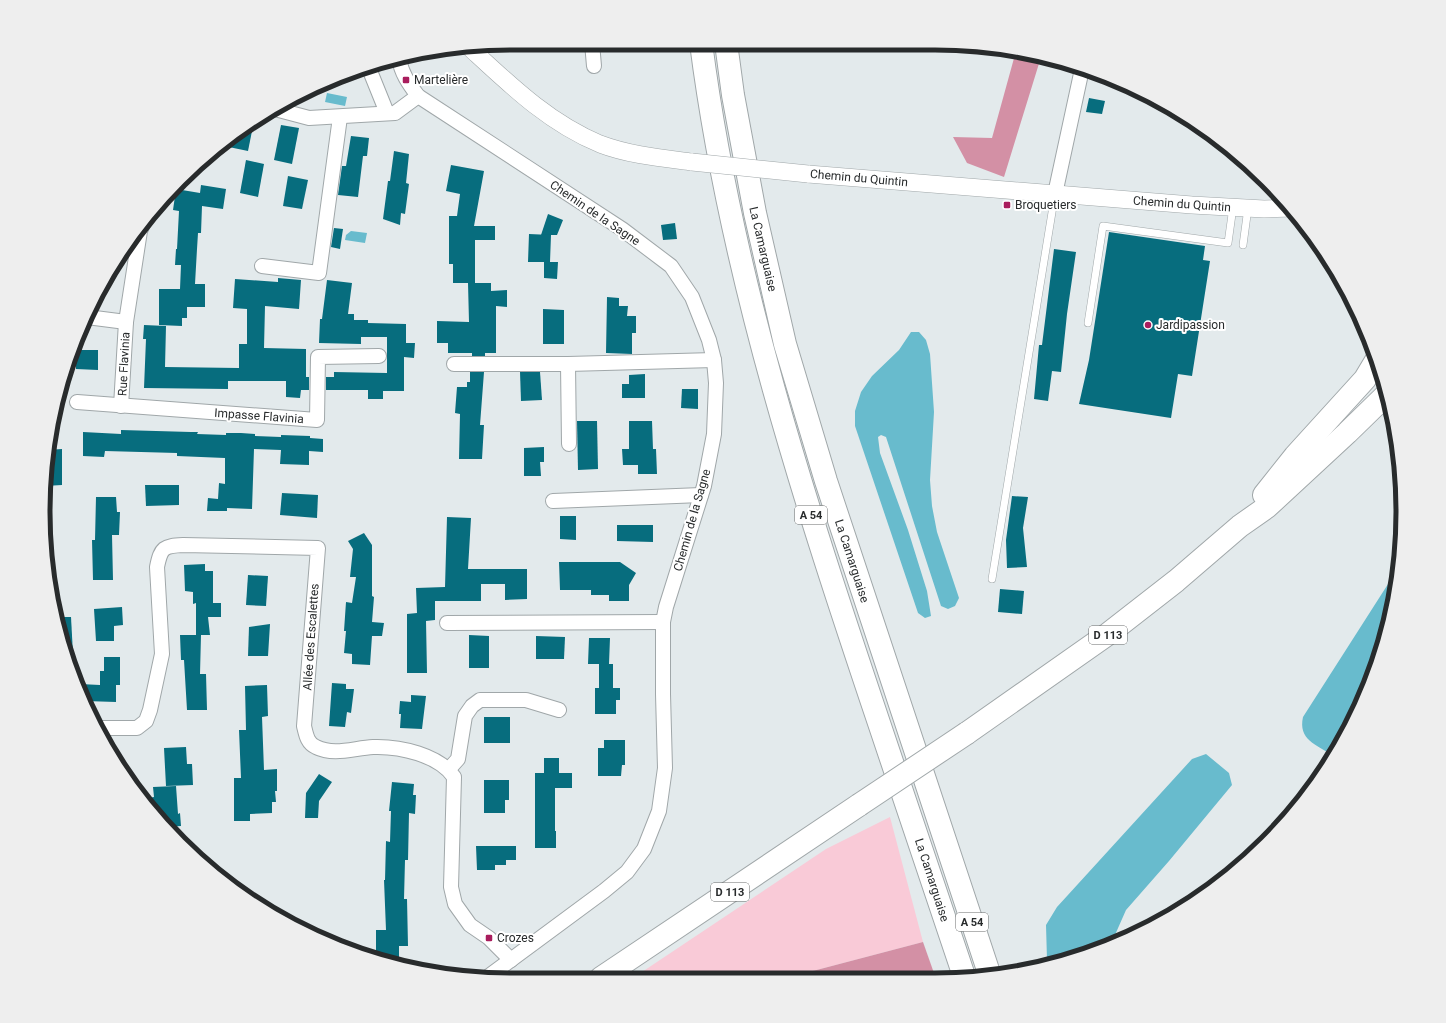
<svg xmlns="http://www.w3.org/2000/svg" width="1446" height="1023" viewBox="0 0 1446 1023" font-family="Roboto,sans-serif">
<rect width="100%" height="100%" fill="#e3eaec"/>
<!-- green -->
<path fill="#f9cad7" d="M890,817L923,942L790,977L633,978L826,849Z"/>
<!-- forest -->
<g fill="#d390a5">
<path d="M1016,51L1026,52L1041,57L1004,177L967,163L953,137L992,138Z"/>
<path d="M923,942L935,976L790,977Z"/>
</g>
<!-- water -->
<g fill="#68bbcd">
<path d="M327,93L347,97L345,106L325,102Z"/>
<path d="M351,231L367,233L365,243L345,240L346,235Z"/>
<path d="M911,332H919L926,340L930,354L934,412L930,480L932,506L937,532L959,598L955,606L948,609L941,606L886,437L881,435L878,437L880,453L908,530L927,591L931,616L925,618L918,613L855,426V411L861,392L872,376L899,350Z"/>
<path d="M1397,570L1387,632L1376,650L1380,652L1355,719L1332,755C1316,744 1298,740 1303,717Z"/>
<path d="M1206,754L1229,773L1232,785L1169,861L1126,910L1111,944L1085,955L1050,963L1047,960L1046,925L1057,907L1192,759Z"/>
</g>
<!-- building -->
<g fill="#076d7e">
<path d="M1089,98L1105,101L1102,114L1086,112Z"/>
<path d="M254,121L248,151L224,146L251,122Z"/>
<path d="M281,125L299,128L292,164L274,160Z"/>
<path d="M351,136L369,138L367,156H363L358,197L338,195L342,166H346Z"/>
<path d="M394,151L409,154L406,183L409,184L405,214L401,213L400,225L383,219L388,181H390Z"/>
<path d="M246,160L264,164L258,197L240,193Z"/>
<path d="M451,165L484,171L474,226H495V240H475V283H491V291L507,290V307L496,306V353H485V356H472V353H448V343H437V321L469,322L468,283H453V264H449V216H457L460,194L446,191Z"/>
<path d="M288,176L308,180L302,209L283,206Z"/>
<path d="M201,185L226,189L223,209L202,206L201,233H198L197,249L195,284H205V307H187V318H182V326L159,325V289H180L181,265H175L176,249H177L179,211L173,210L176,189L200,193Z"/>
<path d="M548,214L563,220L557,235H541Z"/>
<path d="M675,223L677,239L663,240L661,225Z"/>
<path d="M334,228L343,229L340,249L331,247Z"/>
<path d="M1109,232L1205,246L1203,260L1210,261L1192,376L1178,374L1171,418L1079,404L1089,360Z"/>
<path d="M529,234L551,235L550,262H558L557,279L544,278V262H528Z"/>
<path d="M1054,249L1076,252L1067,314L1061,372L1052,371L1048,401L1034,399L1039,345H1042Z"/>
<path d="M278,278L301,280L299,309L265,306L264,348L306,349V377H309V390H301L300,398L286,397V381H228V389L144,388L146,339H143L144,325L166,326L165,367L239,368V344H247V309L233,308L235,279L278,282Z"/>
<path d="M327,280L352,283L348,314H354V320H368V323L406,324V343H415L414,358L404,357V391H383V399H368V390H326V377H334V372L387,373V337H361V344L319,343L320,319H322Z"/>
<path d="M607,297L619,298V306H628L627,316H636V333H632V354L606,353Z"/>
<path d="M543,309L564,310V344H543Z"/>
<path d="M76,350H98V370L76,369Z"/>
<path d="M470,372H484L480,425H484L482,459H459L460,414L455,413L457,387H467V382H470Z"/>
<path d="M520,372H540L542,400L521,401Z"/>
<path d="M645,374V398H622V384H629V375Z"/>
<path d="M682,389H698V409L681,408Z"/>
<path d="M577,421H597L598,469L578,470Z"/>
<path d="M629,421H652L653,449H656L657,474H638V465H623L622,449H629Z"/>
<path d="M121,430L191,432H198L197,434L226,435V433H241L255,434V436L281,437V435L310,436V438L323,439V452L309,451V465L280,464L281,450L254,449L252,509L227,508V511H207L208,498L218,499L219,483L225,484V458L177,456V453L105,451L104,457L83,456V432L121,434Z"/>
<path d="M544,447V462H540L541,476H524V448Z"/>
<path d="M62,449V485L45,486L47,450Z"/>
<path d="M145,485H179V505L146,506Z"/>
<path d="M282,493L318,495L317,518L280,515Z"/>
<path d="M1012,496L1028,497L1023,528L1027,567L1007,568L1006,540Z"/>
<path d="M96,497H116L117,512H120L119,535H112L113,580H93L92,540H95Z"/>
<path d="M560,516H576V540L560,539Z"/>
<path d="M447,517L471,518L468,569H527V599L505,600V584H481V601H435V620L426,621L427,673H407V614L417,613L416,588L445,587Z"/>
<path d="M617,525H653V542L617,541Z"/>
<path d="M364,533L372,545V596L374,597L372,622L384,623L382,636H372L370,665L352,664V654L344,653L346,631H344L346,602L352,603L356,577H350L353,549L348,541Z"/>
<path d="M559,562H620L636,573L629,585V601H609V595H591V590H560Z"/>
<path d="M205,564V571H213V603H221V617H208L210,635H201L200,674H206L207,710H187L184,660H181L180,635H196V603L193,604V592L185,591L184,565Z"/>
<path d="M248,575L268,576L266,606L246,605Z"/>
<path d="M1000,589L1024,591L1022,614L998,612Z"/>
<path d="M122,607L123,625L114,626V641H96L94,609Z"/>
<path d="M57,617H71L73,654L70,655Z"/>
<path d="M270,624L268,656H248L249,627Z"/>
<path d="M469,635L489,636V668H469Z"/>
<path d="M536,636L565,637L564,659H536Z"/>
<path d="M589,638H610L609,664H613V688H620V700H616V714H595V688H599V664H588Z"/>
<path d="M104,657H120V685H116V702L85,701L80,684L100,685V671H104Z"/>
<path d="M332,683L346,684V689H354L351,713L347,712L345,727L329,726Z"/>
<path d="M267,685L268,716L262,717L264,770L277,769V791H275L276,802H272V813L250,814V821H234V778H241L239,730H246L245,686Z"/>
<path d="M411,695L426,696L422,729L400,728L401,714H399L400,701L411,702Z"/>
<rect x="484" y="717" width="26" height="26"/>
<path d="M604,740H625V765H622L621,776H598V748H604Z"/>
<path d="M186,747L187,764H192L193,785L166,786L164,748Z"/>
<path d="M544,758H559V773H572V788H555V831H556V848H535V773H544Z"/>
<path d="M319,774L332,782L319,801L318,818H305L306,793Z"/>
<path d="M484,780H509V800H505V813H484Z"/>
<path d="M392,782L414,784L413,795H416L415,814L409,813L408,860H405L404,899H407L408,946H399V964H390L376,958V930H386L384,880H385L386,841L390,842L391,811H389Z"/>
<path d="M176,786L178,814L180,813L181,826L167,827L159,821L149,806V798L154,797L153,787Z"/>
<path d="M476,846H516V860H506V865H495V870H477Z"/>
</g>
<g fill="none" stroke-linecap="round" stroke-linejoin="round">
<defs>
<g id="service">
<path d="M1243,245L1248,208"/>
<path d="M1088,323L1103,226L1228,243L1233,207"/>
<path d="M1387,401V414L1394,431"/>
<path d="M992,579L1055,194"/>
</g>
<g id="minor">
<path d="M592,43L594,66"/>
<path d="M399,58C401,73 409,84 418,96L622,229L671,266L692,297L709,340L714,360L716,383L714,434L704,486L666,607L663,622V694L665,768L659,811L644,849L627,872L604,891L485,979"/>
<path d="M368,66L387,113"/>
<path d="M275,109L309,118L395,113L418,96"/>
<path d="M1055,194L1082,69"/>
<path d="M262,266L319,273L340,117"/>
<path d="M87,317L126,322"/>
<path d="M454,364H568L714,360"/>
<path d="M568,364L569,444"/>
<path d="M77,402L317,420L318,357L379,356"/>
<path d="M121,406L126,322L140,231L143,224"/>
<path d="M553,501L701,495"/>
<path d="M447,623L663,622"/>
<path d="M98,728H137L146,721L150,710L162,654L157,567C161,547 164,546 183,545L318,548L304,726C306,734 307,743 316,747C334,756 354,748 373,747C400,746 439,755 454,777L451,887L455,904L470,925L489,938L511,960"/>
<path d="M449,769L458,759L465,716L472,706L480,700H526L559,710"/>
</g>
<g id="tertiary">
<path d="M470,48C510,85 549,123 600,144C629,155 661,158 692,162"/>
<path d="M808,174L1192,205L1264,209L1291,208"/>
</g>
<g id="primary">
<path d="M1264,495L1295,456L1365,379L1377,359"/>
<path d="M967,733L1108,634L1176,581L1240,526L1267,507L1347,433L1386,395"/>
<path d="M601,978L859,805"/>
</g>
<g id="motorway">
<path d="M701,43C731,277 805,503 880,726C908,809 936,893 964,976"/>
<path d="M726,43L733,95L755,213L785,344L826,481L990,976"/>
</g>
</defs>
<!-- service casing -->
<use href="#service" stroke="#a0a7a9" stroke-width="8"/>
<!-- minor casing -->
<use href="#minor" stroke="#a0a7a9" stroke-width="16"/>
<!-- tertiary casing -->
<use href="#tertiary" stroke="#a0a7a9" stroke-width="18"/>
<!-- primary casing -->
<use href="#primary" stroke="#a0a7a9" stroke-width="24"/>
<!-- motorway casing -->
<use href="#motorway" stroke="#a0a7a9" stroke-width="24"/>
<!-- service -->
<use href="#service" stroke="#fff" stroke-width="7"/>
<!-- minor -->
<use href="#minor" stroke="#fff" stroke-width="14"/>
<!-- tertiary -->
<use href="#tertiary" stroke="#fff" stroke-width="17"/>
<!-- primary -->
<use href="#primary" stroke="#fff" stroke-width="22"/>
<!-- motorway -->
<use href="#motorway" stroke="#fff" stroke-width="22"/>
<defs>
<path id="tertiary-bridge" d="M692,162L808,174"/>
<path id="primary-bridge" d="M859,805L967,733"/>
</defs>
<!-- tertiary-bridge casing -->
<use href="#tertiary-bridge" stroke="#a0a7a9" stroke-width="18" stroke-linecap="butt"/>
<!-- primary-bridge casing -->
<use href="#primary-bridge" stroke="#a0a7a9" stroke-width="24" stroke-linecap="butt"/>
<!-- tertiary-bridge -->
<use href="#tertiary-bridge" stroke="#fff" stroke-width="17"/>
<!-- primary-bridge -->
<use href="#primary-bridge" stroke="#fff" stroke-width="22"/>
</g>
<!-- markers -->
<g fill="#a91d5d" stroke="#fff" stroke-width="1.5">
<rect x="402" y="76" width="8" height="8" rx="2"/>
<rect x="1003" y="201" width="8" height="8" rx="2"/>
<circle cx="1148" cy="325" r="4"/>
<rect x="485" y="934" width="8" height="8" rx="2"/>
</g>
<g text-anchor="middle" stroke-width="4" stroke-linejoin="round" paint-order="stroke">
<!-- shield labels -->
<g fill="#fff" stroke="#686b6b" stroke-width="1">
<rect x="795" y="506" width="32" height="18" rx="3"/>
<rect x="1089" y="626" width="38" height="18" rx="3"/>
<rect x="711" y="883" width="38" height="18" rx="3"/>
<rect x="956" y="913" width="32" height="18" rx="3"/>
</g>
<g font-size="11" font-weight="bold" fill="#282b2c">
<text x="811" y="519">A 54</text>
<text x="1108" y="639">D 113</text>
<text x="730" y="896">D 113</text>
<text x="972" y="926">A 54</text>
</g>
<!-- poi labels -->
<g font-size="12" fill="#282b2c" stroke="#fff" text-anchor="start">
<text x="414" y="84">Martelière</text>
<text x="1015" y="209">Broquetiers</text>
<text x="1156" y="329">Jardipassion</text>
<text x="497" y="942">Crozes</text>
</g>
<!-- street labels -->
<g font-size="12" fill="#282b2c" stroke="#fff">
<text transform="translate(859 178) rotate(5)" y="4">Chemin du Quintin</text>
<text transform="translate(1182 204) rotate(4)" y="4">Chemin du Quintin</text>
<text transform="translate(595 213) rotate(34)" y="4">Chemin de la Sagne</text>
<text transform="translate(763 249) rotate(77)" y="4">La Camarguaise</text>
<text transform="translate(124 364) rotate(-87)" y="4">Rue Flavinia</text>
<text transform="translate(259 416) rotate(4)" y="4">Impasse Flavinia</text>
<text transform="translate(692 520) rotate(-74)" y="4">Chemin de la Sagne</text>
<text transform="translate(852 561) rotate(72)" y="4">La Camarguaise</text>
<text transform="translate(311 637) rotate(-86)" y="4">Allée des Escalettes</text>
<text transform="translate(932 880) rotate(72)" y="4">La Camarguaise</text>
</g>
</g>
<!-- crop -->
<path d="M0 0H1446V1023H0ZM511 50H935A461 461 0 0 1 1396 511V512A461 461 0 0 1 935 973H511A461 461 0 0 1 50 512V511A461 461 0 0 1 511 50Z" fill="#eee" fill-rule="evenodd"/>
<path fill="none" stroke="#282b2c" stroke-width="5" d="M511 50H935A461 461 0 0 1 1396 511V512A461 461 0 0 1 935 973H511A461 461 0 0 1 50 512V511A461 461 0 0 1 511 50Z"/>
</svg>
